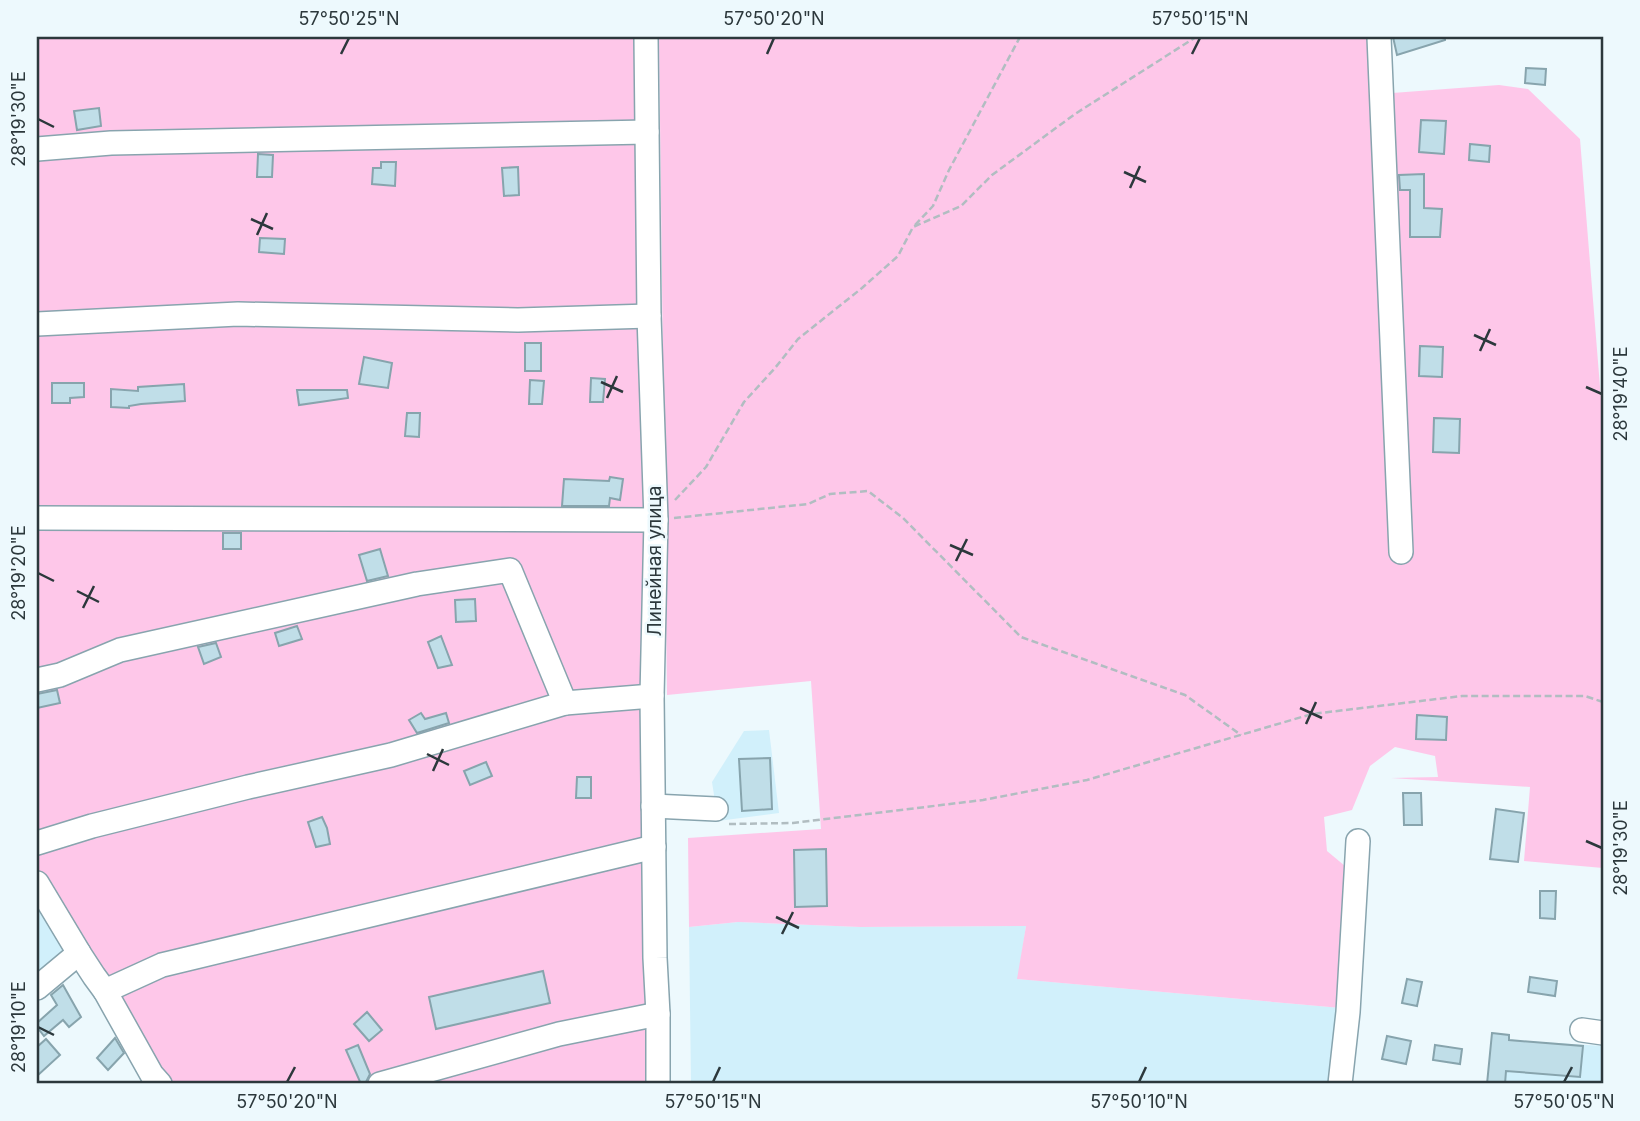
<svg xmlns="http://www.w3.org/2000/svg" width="1640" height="1121" viewBox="0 0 1640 1121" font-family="Inter,sans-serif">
<rect width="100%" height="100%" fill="#edf9fd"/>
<!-- built -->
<g fill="#d1f0fb">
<path d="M769,730L779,813L718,821L712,782L744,731Z"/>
<path d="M37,879L79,941L37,977Z"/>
<path d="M738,922L860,927L1026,926L1018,979L1341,1008L1331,1084H691L689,927Z"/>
<path d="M1492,1033L1509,1035V1040L1603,1046V1084H1487Z"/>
</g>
<!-- green -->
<g fill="#fec7e9">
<path d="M37,37H640L647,1084H173L37,879Z"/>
<path d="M659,37H1372L1379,94L1499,85L1528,89L1580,139L1601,399L1603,402V868L1524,861L1530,787L1391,778L1438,777L1435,756L1395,747L1370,766L1352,810L1324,817L1327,851L1345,866L1341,1008L1017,979L1026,926L860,927L738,922L689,927L688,838L821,829L811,681L667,695Z"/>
</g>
<!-- building -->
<g fill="#c0dee8" stroke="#87a4ad" stroke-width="2">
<path d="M1393,37H1445V40L1397,55Z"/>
<path d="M1526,68L1546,69L1545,85L1525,83Z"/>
<path d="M99,108L101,126L77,130L74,111Z"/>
<path d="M1421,120L1446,121L1444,154L1419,152Z"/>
<path d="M1470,144L1490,146L1489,162L1469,160Z"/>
<path d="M258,154L273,155L272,177H257Z"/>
<path d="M381,162H396L395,186L372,184L373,168H381Z"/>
<path d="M518,167L519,195L504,196L502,168Z"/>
<path d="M1424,174V208L1442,209L1440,237H1410V190H1400L1399,175Z"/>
<path d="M260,238L285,239L284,254L259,252Z"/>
<rect x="525" y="343" width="16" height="28"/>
<path d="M1420,346L1443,347L1442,377L1419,376Z"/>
<path d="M364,357L392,363L388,388L359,384Z"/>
<path d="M591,378L605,379L603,402H590Z"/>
<path d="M530,380L544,381L542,404H529Z"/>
<path d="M52,383H84V397L70,398V403H52Z"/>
<path d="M184,384L185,401L141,404L129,406V408L111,407V389L138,391V387Z"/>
<path d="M297,390H347L348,398L299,405Z"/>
<path d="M407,413H420L419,437L405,436Z"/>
<path d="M1434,418L1460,419L1459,453L1433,452Z"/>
<path d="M610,477L623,479L620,500L610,498L609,506H562L564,479L609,481Z"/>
<rect x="223" y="533" width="18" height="16"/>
<path d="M380,549L388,576L367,581L359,555Z"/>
<path d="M475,599L476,621L456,622L455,600Z"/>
<path d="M297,626L302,639L279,646L275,633Z"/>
<path d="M441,636L452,665L438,668L428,642Z"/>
<path d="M216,643L221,657L204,664L198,647Z"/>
<path d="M57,690L60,703L37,708V694Z"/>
<path d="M421,713L425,719L446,713L449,723L417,733L409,720Z"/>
<path d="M1417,715L1447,717L1446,740L1416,739Z"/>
<path d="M770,758L772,809L742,811L739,759Z"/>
<path d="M486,762L492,776L470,785L464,771Z"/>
<path d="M577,777H591V798H576Z"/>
<path d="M1403,793H1421L1422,825H1404Z"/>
<path d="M1496,809L1524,813L1518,862L1490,859Z"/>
<path d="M322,817L327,828L330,844L316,847L308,822Z"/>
<path d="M826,849L827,906L795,907L794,850Z"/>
<path d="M1540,891H1556L1555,919L1540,918Z"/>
<path d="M543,971L550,1003L436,1029L429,997Z"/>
<path d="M1530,977L1557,981L1555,996L1528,992Z"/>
<path d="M1407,979L1422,982L1417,1006L1402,1003Z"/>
<path d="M63,985L81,1017L69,1027L63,1020L44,1036L37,1027V1023L57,1005L51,995Z"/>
<path d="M367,1012L382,1030L369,1041L354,1024Z"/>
<path d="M1492,1033L1509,1035V1040L1583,1046L1580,1077L1506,1071L1505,1084H1487Z"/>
<path d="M1387,1036L1411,1041L1406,1064L1382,1059Z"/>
<path d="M115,1038L124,1053L108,1070L97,1058Z"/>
<path d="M46,1039L60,1055L37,1076V1047Z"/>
<path d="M358,1045L370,1074L366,1082L361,1084L346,1050Z"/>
<path d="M1435,1045L1462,1049L1460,1064L1433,1060Z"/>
</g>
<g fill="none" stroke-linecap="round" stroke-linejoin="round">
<defs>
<g id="minor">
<path d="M646,37L649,316L656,520L652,696L655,958L658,1014V1084"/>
<path d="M1379,37L1401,552"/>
<path d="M37,149L111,143L647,132"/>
<path d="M37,324L238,314L518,320L649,316"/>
<path d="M37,518L656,520"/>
<path d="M37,680L60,675L120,650L417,584L510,570L565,703"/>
<path d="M653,806L716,809"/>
<path d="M37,843L92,826L248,787L391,755L565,703L652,696"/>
<path d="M37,883L79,953L37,988"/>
<path d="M79,953L94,976L105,991L162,965L654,847"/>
<path d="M105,991L152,1075L160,1084"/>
<path d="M1582,1030L1603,1033"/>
<path d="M380,1084L559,1034L658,1014"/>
<path d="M1340,1084L1348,1012L1358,841"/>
</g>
</defs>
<!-- minor casing -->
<use href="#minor" stroke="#88a4ae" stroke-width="26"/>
<!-- path -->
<g stroke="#b1bdc1" stroke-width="2.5" stroke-dasharray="7 3.5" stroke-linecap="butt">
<path d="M915,225L933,206L949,170L1020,37"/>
<path d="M675,500L706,467L744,402L775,368L798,339L862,288L898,256L913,227L961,206L992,175L1075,114L1196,37"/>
<path d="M674,518L808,504L830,494L868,491L903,518L1021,637L1185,695L1241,735"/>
<path d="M729,824L793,823L983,800L1087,780L1312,714L1462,696H1585L1603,702"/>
</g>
<!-- minor -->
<use href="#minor" stroke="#fff" stroke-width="23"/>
</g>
<!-- ticks -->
<path fill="none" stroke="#2c383c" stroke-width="2.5" d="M341,54L349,38M767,54L774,38M1192,54L1200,38M38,119L54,127M1124,172L1146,182M1130,188L1140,166M251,219L273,229M257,235L267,213M1474,335L1496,345M1480,351L1490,329M601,382L623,392M1586,387L1602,394M607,398L617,376M950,545L973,555M956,561L967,539M38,573L54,581M77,591L99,602M83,608L94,586M1300,708L1322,718M1306,724L1316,702M427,754L449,765M433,771L443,749M1586,841L1602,848M776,917L799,928M782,934L793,912M38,1027L54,1035M287,1082L295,1067M713,1082L720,1067M1139,1082L1146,1067M1564,1082L1572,1067"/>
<g text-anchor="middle" stroke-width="5" stroke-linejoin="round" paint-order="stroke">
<!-- street labels -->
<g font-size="19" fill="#2c383c" stroke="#edf9fd">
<text transform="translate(654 561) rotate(-90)" y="7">Линейная улица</text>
</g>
</g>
<!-- border -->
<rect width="1640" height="1121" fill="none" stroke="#edf9fd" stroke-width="77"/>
<rect x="38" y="38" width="1564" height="1044" fill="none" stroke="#2c383c" stroke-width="2.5"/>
<g font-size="18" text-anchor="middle" fill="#2c383c">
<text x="349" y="25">57°50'25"N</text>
<text x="774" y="25">57°50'20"N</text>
<text x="1200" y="25">57°50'15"N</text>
<text transform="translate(19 119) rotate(-90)" y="6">28°19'30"E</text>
<text transform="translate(1621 394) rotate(-90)" y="6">28°19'40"E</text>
<text transform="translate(19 573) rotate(-90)" y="6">28°19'20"E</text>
<text transform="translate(1621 848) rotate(-90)" y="6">28°19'30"E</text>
<text transform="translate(19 1027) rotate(-90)" y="6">28°19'10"E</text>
<text x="287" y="1108">57°50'20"N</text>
<text x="713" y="1108">57°50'15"N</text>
<text x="1139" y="1108">57°50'10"N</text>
<text x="1564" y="1108">57°50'05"N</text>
</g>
</svg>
